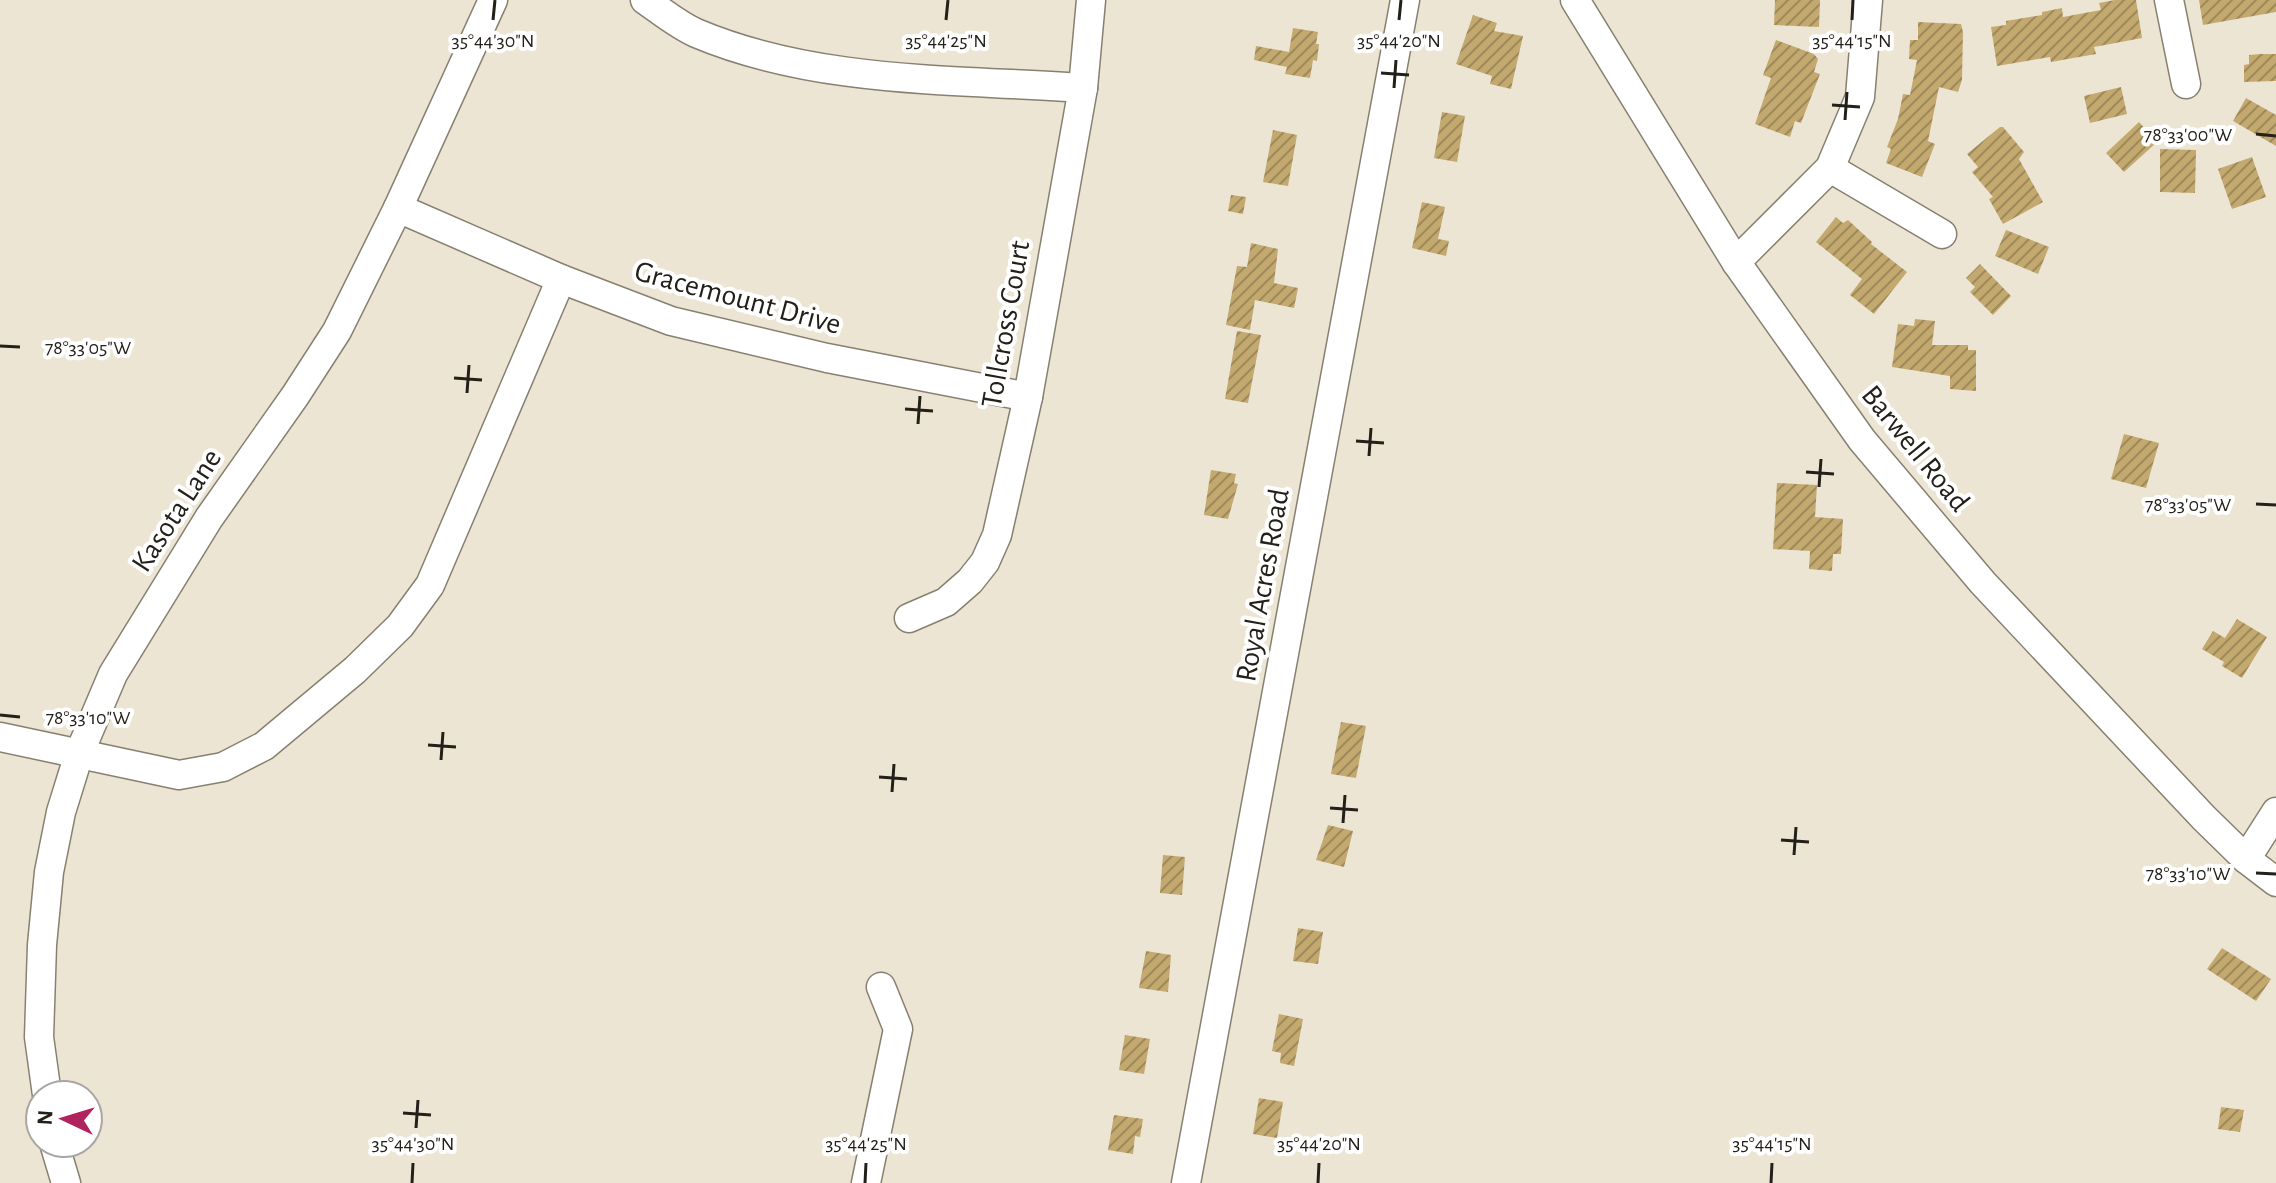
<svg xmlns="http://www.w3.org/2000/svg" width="2276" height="1183" viewBox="0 0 2276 1183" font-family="'Alegreya Sans',sans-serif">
<defs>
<pattern id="building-hatch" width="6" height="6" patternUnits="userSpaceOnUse" patternTransform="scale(2)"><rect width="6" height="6" fill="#c3a96e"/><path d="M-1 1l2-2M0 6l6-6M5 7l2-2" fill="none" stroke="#9e895a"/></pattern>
</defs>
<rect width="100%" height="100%" fill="#ede5d4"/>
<!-- building -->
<g fill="url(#building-hatch)">
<path d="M1775,0H1820L1819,27L1774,25Z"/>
<path d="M2115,0H2136L2142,38L2094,47L2096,54L2051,62L2050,57L1997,66L1991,27L2006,25V21L2042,15V12L2062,8L2063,17L2101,10L2099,3Z"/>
<path d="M2199,0H2276V12L2203,25Z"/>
<path d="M1473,15L1497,23L1494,31L1523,36L1511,89L1490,84L1492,76L1456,64Z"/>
<path d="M1918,22L1961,24L1963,32L1962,80L1958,92L1939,87L1928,141L1935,144L1922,177L1886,163L1891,149L1887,147L1898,119L1903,94L1910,95L1917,60L1909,59L1910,40H1918Z"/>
<path d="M1293,28L1318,32L1316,44H1319L1317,61L1313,60L1310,78L1285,74L1287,67L1254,60L1256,46L1289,52Z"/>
<path d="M1776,40L1814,54L1818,59L1814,72L1820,74L1813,92L1801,123L1795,121L1790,137L1755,124L1771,78L1763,75Z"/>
<path d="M2261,54H2276V81L2244,82V65L2249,64V55Z"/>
<path d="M2121,87L2127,114L2090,123L2084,96Z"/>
<path d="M2246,98L2276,115V146L2233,121Z"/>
<path d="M1442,112L1465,116L1457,162L1434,158Z"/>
<path d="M2139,122L2157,142L2124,172L2106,153Z"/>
<path d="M2000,127H2003L2024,152L2019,159L2043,202L2003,224L1989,199L1993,197L1972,172L1978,167L1967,154Z"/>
<path d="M1273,130L1297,135L1288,186L1263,182Z"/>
<path d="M2160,149L2196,150L2195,193L2160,192Z"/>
<path d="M2252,157L2266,197L2232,209L2218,169Z"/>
<path d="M1231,195L1246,197L1243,214L1228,211Z"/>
<path d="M1422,202L1445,207L1438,239L1449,241L1446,256L1412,248Z"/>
<path d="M1836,217L1843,223L1848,220L1872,242L1871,244L1907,272L1874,314L1850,295L1862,279L1816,242Z"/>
<path d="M2006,230L2049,247L2038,274L1995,256Z"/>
<path d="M1251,243L1278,249L1274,283L1298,288L1294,308L1255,300L1250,330L1226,325L1237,266L1247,267Z"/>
<path d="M1980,264L2011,296L1993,315L1970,292L1975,287L1966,278Z"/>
<path d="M1915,319L1935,321L1932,345H1968V350H1976V391L1950,389V376L1892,367L1898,324L1914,326Z"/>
<path d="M1237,331L1261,335L1248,403L1225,399Z"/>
<path d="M2124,434L2159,443L2146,488L2111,479Z"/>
<path d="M1211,470L1236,474L1234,483L1238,484L1228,519L1204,515Z"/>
<path d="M1777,483L1817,485L1815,517L1843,519L1841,554H1833L1832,571L1809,569L1810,551L1773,549Z"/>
<path d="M2237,619L2267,637L2242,678L2222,666L2224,662L2202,649L2213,631L2225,638Z"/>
<path d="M1341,722L1366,726L1356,778L1331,774Z"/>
<path d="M1328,825L1353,831L1344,867L1316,860Z"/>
<path d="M1163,855L1185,857L1182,895L1160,893Z"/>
<path d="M1298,928L1323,932L1318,964L1293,961Z"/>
<path d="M2222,948L2271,979L2256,1001L2207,969Z"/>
<path d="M1146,951L1171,955L1168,992L1139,988Z"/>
<path d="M1279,1014L1303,1019L1294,1066L1280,1063L1281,1053L1272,1051Z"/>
<path d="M1125,1035L1150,1039L1144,1074L1119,1070Z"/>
<path d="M1259,1098L1283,1102L1277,1138L1253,1134Z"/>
<path d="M2221,1107L2244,1110L2240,1132L2218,1129Z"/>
<path d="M1114,1115L1143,1119L1140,1137L1135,1136L1133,1154L1108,1150Z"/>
</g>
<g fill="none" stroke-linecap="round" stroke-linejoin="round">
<defs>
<g id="minor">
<path d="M645,0C661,11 678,25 696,33C817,84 954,79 1083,88"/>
<path d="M1575,0L1736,262L1862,440L1983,583L2204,818L2246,859L2276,882"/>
<path d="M2169,0L2186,84"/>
<path d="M1830,168L1942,234"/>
<path d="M398,208L561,279L671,321L827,358L1028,397"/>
<path d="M1736,262L1830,168L1860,97L1868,0"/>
<path d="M909,618L946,602L970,581L985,562L997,535L1028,397L1083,88L1091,0"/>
<path d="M0,737L179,775L223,767L264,746L355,670L400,626L430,585L561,279"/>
<path d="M2246,859L2276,812"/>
<path d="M47,1095L39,1037L42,945L49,872L61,812L79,754L113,674L209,518L295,396L337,331L398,208L493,0"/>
<path d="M54,1143L66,1183"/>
<path d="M866,1183L898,1029L881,987"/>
<path d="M1186,1183L1405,0"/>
</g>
</defs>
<!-- minor casing -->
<use href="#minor" stroke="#878070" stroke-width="31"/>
<!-- minor -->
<use href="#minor" stroke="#fff" stroke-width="28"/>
</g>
<!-- ticks -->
<path fill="none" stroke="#23201a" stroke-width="3" d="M493,20L495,0M946,20L948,0M1399,20L1401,0M1852,20L1853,0M1381,73L1409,75M1394,88L1396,60M1832,105L1860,107M1845,120L1847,92M2256,134L2276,136M0,346L20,347M454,378L482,380M467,393L469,365M905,409L933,411M918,424L920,396M1356,441L1384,443M1369,456L1371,428M1806,472L1834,474M1819,487L1821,459M2256,504L2276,505M0,715L20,717M428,745L456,747M441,760L443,732M879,777L907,779M892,792L894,764M1330,808L1358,810M1343,823L1345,795M1781,840L1809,842M1794,855L1796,827M2256,873L2276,874M403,1113L431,1115M416,1128L418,1100M412,1183L413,1163M865,1183L866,1163M1318,1183L1319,1163M1771,1183L1772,1163"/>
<g text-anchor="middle" stroke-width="8" stroke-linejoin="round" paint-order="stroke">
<!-- street labels -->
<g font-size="30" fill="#23201a" stroke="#fff">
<text transform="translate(738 297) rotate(15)" y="10">Gracemount Drive</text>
<text transform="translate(1005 324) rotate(-80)" y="10">Tollcross Court</text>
<text transform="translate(1916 448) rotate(51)" y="10">Barwell Road</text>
<text transform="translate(176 510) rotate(-57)" y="10">Kasota Lane</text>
<text transform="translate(1262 585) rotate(-80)" y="10">Royal Acres Road</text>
</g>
</g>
<g font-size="20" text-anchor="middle" fill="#23201a" stroke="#fff" stroke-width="8" stroke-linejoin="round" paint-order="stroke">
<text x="493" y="47">35°44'30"N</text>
<text x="946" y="47">35°44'25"N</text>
<text x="1399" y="47">35°44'20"N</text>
<text x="1852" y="47">35°44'15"N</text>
<text x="2188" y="141">78°33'00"W</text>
<text x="88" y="354">78°33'05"W</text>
<text x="2188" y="511">78°33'05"W</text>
<text x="88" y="724">78°33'10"W</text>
<text x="2188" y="880">78°33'10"W</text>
<text x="413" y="1150">35°44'30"N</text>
<text x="866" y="1150">35°44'25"N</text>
<text x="1319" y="1150">35°44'20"N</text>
<text x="1772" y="1150">35°44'15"N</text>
</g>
<!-- north arrow -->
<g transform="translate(64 1119) rotate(274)"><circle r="38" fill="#ffffff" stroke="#a7a6a3" stroke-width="2"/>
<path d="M0-6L14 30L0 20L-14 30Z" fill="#b0235c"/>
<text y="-12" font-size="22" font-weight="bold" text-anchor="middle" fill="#23201a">N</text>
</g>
</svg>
